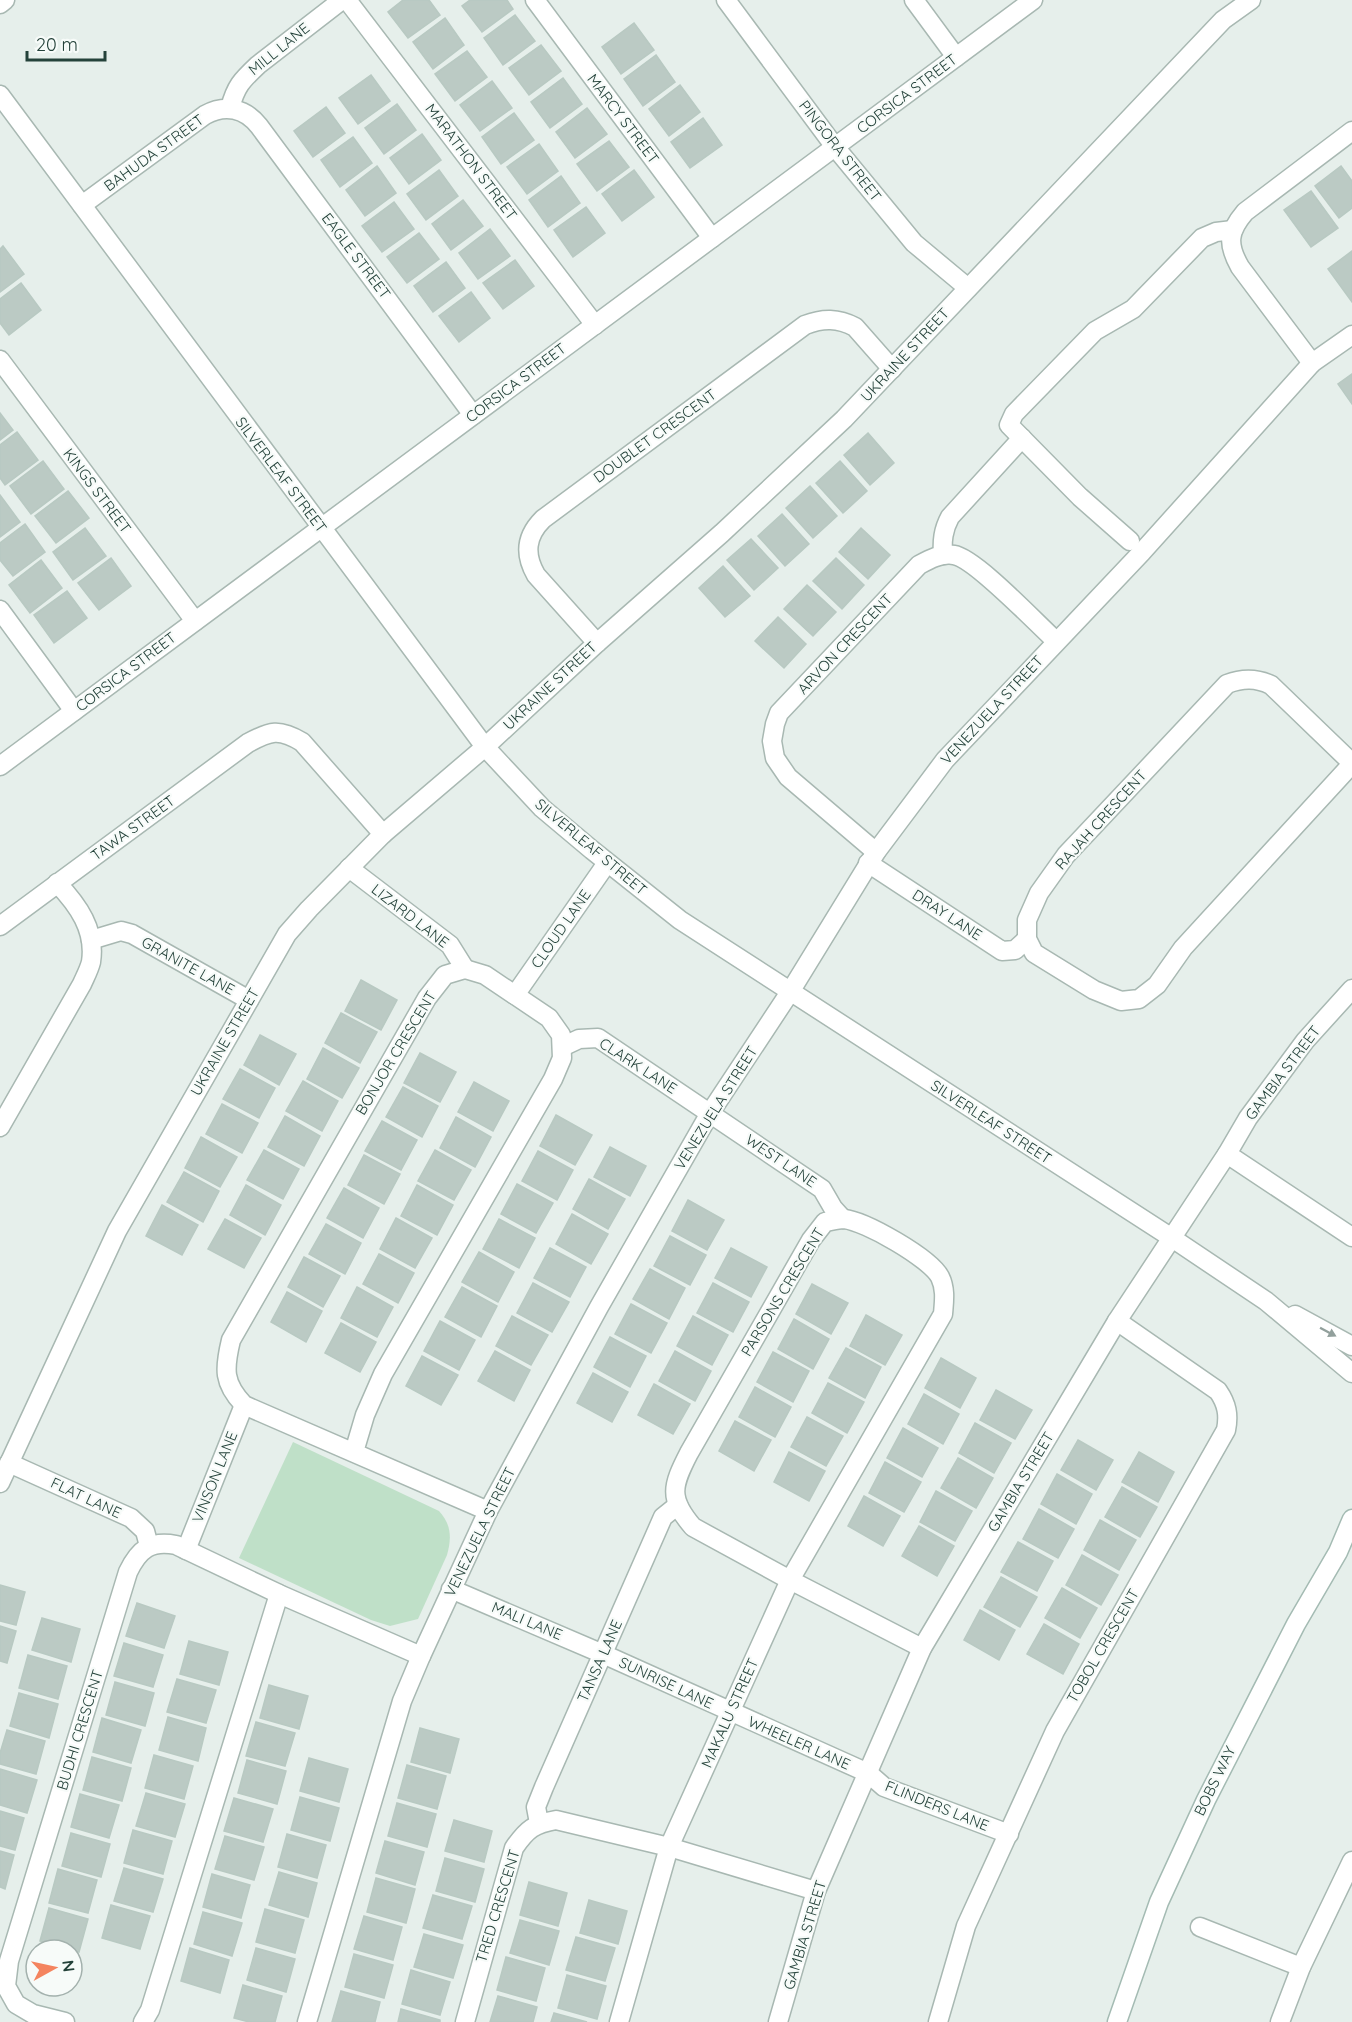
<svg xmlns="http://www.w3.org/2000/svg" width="1352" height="2022" viewBox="0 0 1352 2022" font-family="Quicksand,sans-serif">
<rect width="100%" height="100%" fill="#e6efeb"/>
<!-- green -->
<path fill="#bfe0c8" d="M293,1442L439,1511C451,1524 452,1537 447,1555L418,1619L390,1626L371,1620L239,1558Z"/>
<!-- building -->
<g fill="#bbcac4" stroke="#b8c9c2" stroke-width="1.5">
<path d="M403,0H429L440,15L408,38L388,12Z"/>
<path d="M470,0H507L513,9L482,32L462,6Z"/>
<path d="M515,15L535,41L503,65L484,38Z"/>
<path d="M445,18L464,45L433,69L413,42Z"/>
<path d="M634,23L654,50L621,74L602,47Z"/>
<path d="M541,45L561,71L529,95L509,68Z"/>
<path d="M467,51L487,77L455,101L435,74Z"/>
<path d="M656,55L675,82L643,106L624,79Z"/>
<path d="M371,75L390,101L358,124L339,98Z"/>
<path d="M563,78L582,104L550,128L531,102Z"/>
<path d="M492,81L512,108L480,131L460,105Z"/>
<path d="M680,85L700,112L669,136L649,109Z"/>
<path d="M397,104L416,130L384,154L365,128Z"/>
<path d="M326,107L345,133L313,157L294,131Z"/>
<path d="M587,108L607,134L575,158L556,132Z"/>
<path d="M514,113L534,140L501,164L482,137Z"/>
<path d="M703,118L722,145L690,168L671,142Z"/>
<path d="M422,134L441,160L409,184L390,158Z"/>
<path d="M353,137L372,163L340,187L321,160Z"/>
<path d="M609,141L629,167L597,191L577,164Z"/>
<path d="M539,144L558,171L527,194L507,167Z"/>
<path d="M377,166L396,193L365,216L346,190Z"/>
<path d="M1341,166L1352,181V208L1339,218L1315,186Z"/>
<path d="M439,170L458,196L426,220L407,194Z"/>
<path d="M634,170L654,197L622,221L602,194Z"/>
<path d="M561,176L580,203L548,227L529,200Z"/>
<path d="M1311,191L1338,228L1311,247L1284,210Z"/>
<path d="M463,200L483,226L451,250L432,224Z"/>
<path d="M394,202L414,229L382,252L362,226Z"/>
<path d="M586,207L605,233L573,257L554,230Z"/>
<path d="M490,229L510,256L478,279L459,253Z"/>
<path d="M419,233L439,259L407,283L387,257Z"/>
<path d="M3,246L24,274L0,292V249Z"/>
<path d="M1352,251V302L1328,269Z"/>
<path d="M515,260L534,286L503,309L483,283Z"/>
<path d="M446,262L465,288L433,312L414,286Z"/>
<path d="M21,283L41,310L9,335L0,323V299Z"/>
<path d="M471,292L490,318L459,342L439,316Z"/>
<path d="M1352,374V404L1338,384Z"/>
<path d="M0,413L13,430L0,440Z"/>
<path d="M17,432L38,460L5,485L0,478V445Z"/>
<path d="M868,433L894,463L870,485L844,455Z"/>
<path d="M43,461L64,489L31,514L10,486Z"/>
<path d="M840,461L867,491L843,513L816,483Z"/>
<path d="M810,486L837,516L813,538L786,508Z"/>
<path d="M68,491L89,518L56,543L35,516Z"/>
<path d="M0,495L20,522L0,537Z"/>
<path d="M782,514L809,544L785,566L758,536Z"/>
<path d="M25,524L45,552L13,576L0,560V543Z"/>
<path d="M85,528L106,556L73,580L53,552Z"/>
<path d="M861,528L890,555L868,579L839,552Z"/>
<path d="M751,539L778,568L754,590L727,560Z"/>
<path d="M111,558L131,586L99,610L78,583Z"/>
<path d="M836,558L864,585L842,609L813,581Z"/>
<path d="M41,560L62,588L30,613L9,585Z"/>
<path d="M723,566L750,596L725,617L699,588Z"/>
<path d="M807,585L836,612L813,636L784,609Z"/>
<path d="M67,591L87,618L54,643L34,615Z"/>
<path d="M778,617L806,644L784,668L755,641Z"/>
<path d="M361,980L397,1000L381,1030L345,1011Z"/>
<path d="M341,1013L377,1032L360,1063L325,1043Z"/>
<path d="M260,1035L296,1054L279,1085L244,1065Z"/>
<path d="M323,1048L359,1068L342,1098L307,1079Z"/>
<path d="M420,1053L456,1072L440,1102L404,1083Z"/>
<path d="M240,1069L275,1088L259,1118L223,1099Z"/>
<path d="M303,1081L338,1101L322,1131L286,1111Z"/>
<path d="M474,1082L509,1101L493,1131L458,1112Z"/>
<path d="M403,1087L438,1106L422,1137L386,1117Z"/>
<path d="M222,1104L258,1123L242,1153L206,1134Z"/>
<path d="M556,1115L592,1135L575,1165L540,1146Z"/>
<path d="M285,1116L320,1136L304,1166L268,1147Z"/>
<path d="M456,1117L491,1137L475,1167L440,1148Z"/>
<path d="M382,1121L417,1140L401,1170L365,1151Z"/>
<path d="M201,1137L237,1157L220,1187L185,1168Z"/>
<path d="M610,1147L646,1166L630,1196L594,1177Z"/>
<path d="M264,1150L299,1169L283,1199L247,1180Z"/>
<path d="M435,1150L471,1170L454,1200L418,1181Z"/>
<path d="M538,1151L573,1170L557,1200L522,1181Z"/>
<path d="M364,1155L400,1174L384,1204L348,1185Z"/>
<path d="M184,1172L219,1191L203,1222L167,1202Z"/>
<path d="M589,1179L625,1199L608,1229L573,1209Z"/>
<path d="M517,1184L553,1203L536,1233L501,1214Z"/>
<path d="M246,1185L281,1205L265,1235L230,1215Z"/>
<path d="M417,1185L453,1205L437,1235L401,1216Z"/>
<path d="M344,1188L379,1208L363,1238L327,1218Z"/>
<path d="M688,1200L724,1220L707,1250L672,1231Z"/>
<path d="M162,1205L198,1225L182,1255L146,1236Z"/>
<path d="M572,1214L608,1234L591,1264L556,1244Z"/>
<path d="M396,1218L432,1238L415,1268L380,1249Z"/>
<path d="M225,1219L261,1238L244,1268L208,1249Z"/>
<path d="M499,1219L535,1238L519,1268L483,1249Z"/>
<path d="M326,1224L361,1243L345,1274L309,1254Z"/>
<path d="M670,1236L706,1255L690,1285L654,1266Z"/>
<path d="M550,1248L586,1267L570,1297L534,1278Z"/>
<path d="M731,1248L767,1267L751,1297L715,1278Z"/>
<path d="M479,1252L514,1272L498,1302L462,1282Z"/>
<path d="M379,1254L414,1273L398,1303L363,1284Z"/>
<path d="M304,1257L340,1276L323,1307L288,1287Z"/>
<path d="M650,1269L685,1288L669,1319L633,1299Z"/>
<path d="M533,1283L569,1302L552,1332L517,1313Z"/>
<path d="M713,1283L749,1302L733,1332L697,1313Z"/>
<path d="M812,1284L848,1303L831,1334L796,1314Z"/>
<path d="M357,1287L393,1307L377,1337L341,1318Z"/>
<path d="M462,1287L497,1306L481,1337L445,1317Z"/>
<path d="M287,1292L322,1311L306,1342L271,1322Z"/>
<path d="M631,1304L667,1323L651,1353L615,1334Z"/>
<path d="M866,1315L902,1335L885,1365L850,1346Z"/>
<path d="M512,1316L548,1335L531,1365L496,1346Z"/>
<path d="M693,1316L728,1335L712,1365L677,1346Z"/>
<path d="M794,1319L829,1339L813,1369L778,1349Z"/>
<path d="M440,1321L475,1340L459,1370L424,1351Z"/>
<path d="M341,1323L376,1342L360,1372L325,1353Z"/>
<path d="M610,1337L646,1356L630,1387L594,1367Z"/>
<path d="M846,1348L881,1367L865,1398L829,1378Z"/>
<path d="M495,1351L530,1370L514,1401L478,1381Z"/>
<path d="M675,1351L711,1371L695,1401L659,1381Z"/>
<path d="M773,1352L809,1371L793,1402L757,1382Z"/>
<path d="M422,1356L458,1375L441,1405L406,1386Z"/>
<path d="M941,1358L976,1378L960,1408L925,1388Z"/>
<path d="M593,1373L628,1392L612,1422L577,1403Z"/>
<path d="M828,1383L864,1402L847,1433L812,1413Z"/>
<path d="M654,1384L690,1404L673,1434L638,1415Z"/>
<path d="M755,1387L791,1407L775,1437L739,1417Z"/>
<path d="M996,1390L1032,1410L1015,1439L980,1420Z"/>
<path d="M924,1394L959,1414L943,1444L908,1424Z"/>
<path d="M807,1417L843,1436L826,1466L791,1447Z"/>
<path d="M735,1421L771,1440L754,1471L719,1451Z"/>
<path d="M975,1423L1011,1443L994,1473L959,1453Z"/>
<path d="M903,1428L938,1448L922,1477L887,1458Z"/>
<path d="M1078,1440L1113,1460L1096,1490L1061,1470Z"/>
<path d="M789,1452L825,1471L809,1501L774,1482Z"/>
<path d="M1139,1452L1174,1472L1158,1502L1122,1482Z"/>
<path d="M958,1458L993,1478L976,1508L941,1488Z"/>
<path d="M885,1462L921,1482L904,1512L869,1493Z"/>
<path d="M1057,1474L1092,1494L1076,1524L1041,1504Z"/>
<path d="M1122,1487L1157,1507L1140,1537L1105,1517Z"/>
<path d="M936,1491L972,1511L955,1541L920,1522Z"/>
<path d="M864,1496L900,1516L883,1546L848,1526Z"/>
<path d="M1039,1509L1074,1529L1058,1558L1023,1539Z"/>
<path d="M1100,1520L1136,1540L1119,1570L1084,1550Z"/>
<path d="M919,1526L954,1546L937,1576L902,1556Z"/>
<path d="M1018,1542L1053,1561L1037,1591L1001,1572Z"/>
<path d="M1082,1555L1118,1575L1101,1605L1066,1585Z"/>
<path d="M1001,1577L1037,1597L1020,1627L984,1607Z"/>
<path d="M0,1585L25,1592L16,1625L0,1621Z"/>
<path d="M1062,1588L1097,1608L1080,1638L1045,1618Z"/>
<path d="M137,1603L175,1616L164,1648L126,1636Z"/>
<path d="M980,1610L1015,1630L999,1660L964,1640Z"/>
<path d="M42,1618L80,1629L71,1662L32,1650Z"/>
<path d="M1044,1624L1079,1644L1063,1674L1027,1654Z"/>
<path d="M0,1626L16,1631L7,1663L0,1661Z"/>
<path d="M189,1641L228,1652L219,1685L180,1674Z"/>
<path d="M124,1643L163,1655L153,1687L114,1676Z"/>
<path d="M28,1655L67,1666L58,1699L19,1688Z"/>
<path d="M177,1679L216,1690L206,1723L167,1712Z"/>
<path d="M115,1682L154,1693L145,1726L106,1715Z"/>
<path d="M269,1685L308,1696L299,1729L260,1718Z"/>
<path d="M19,1693L58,1704L49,1738L10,1726Z"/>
<path d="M168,1717L206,1728L198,1761L159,1750Z"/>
<path d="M102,1718L141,1730L131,1763L93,1752Z"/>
<path d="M256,1722L295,1733L285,1766L246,1756Z"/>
<path d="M420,1728L459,1739L450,1773L411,1762Z"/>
<path d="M7,1730L45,1741L36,1774L0,1764V1753Z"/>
<path d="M154,1755L193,1766L184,1799L145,1788Z"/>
<path d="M92,1757L131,1768L122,1801L83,1790Z"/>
<path d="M309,1758L348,1769L339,1802L300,1791Z"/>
<path d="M247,1760L286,1771L277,1804L238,1793Z"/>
<path d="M407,1765L446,1776L437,1809L398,1798Z"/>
<path d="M0,1769L37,1780L27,1813L0,1805Z"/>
<path d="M146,1793L185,1804L175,1837L136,1826Z"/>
<path d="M80,1794L119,1805L109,1838L71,1827Z"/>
<path d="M300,1797L339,1808L330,1841L291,1830Z"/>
<path d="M234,1798L273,1809L263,1842L224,1831Z"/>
<path d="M397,1803L436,1814L427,1847L388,1836Z"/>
<path d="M0,1811L24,1818L15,1850L0,1846Z"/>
<path d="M454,1820L492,1831L484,1862L445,1851Z"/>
<path d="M133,1830L172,1841L163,1874L124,1863Z"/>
<path d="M71,1833L110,1844L101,1877L62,1866Z"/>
<path d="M287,1834L326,1845L317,1878L278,1867Z"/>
<path d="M225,1836L264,1847L254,1880L215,1869Z"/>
<path d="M385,1841L424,1852L415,1885L376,1873Z"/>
<path d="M0,1851L14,1855L5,1889L0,1887Z"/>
<path d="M445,1858L484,1869L475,1902L436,1891Z"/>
<path d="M124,1868L163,1879L153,1912L114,1901Z"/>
<path d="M58,1869L97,1880L88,1913L49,1903Z"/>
<path d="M279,1872L317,1883L308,1917L269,1905Z"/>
<path d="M212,1874L250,1885L241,1918L203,1907Z"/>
<path d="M376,1878L415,1889L406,1923L367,1912Z"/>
<path d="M529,1882L567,1893L558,1926L520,1915Z"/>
<path d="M433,1895L472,1906L462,1939L423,1928Z"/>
<path d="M589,1900L627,1911L618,1944L580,1933Z"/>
<path d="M111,1905L150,1916L140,1949L102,1938Z"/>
<path d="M49,1908L88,1919L79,1952L40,1941Z"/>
<path d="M265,1909L304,1920L295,1953L256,1942Z"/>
<path d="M203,1912L242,1923L232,1956L194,1944Z"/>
<path d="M364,1916L402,1927L393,1960L354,1949Z"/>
<path d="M520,1920L559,1931L549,1965L510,1953Z"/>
<path d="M424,1934L463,1945L453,1978L414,1967Z"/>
<path d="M576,1937L615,1948L605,1981L566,1970Z"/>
<path d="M190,1948L229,1960L220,1993L181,1981Z"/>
<path d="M256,1948L295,1959L286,1992L247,1980Z"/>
<path d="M354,1954L393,1965L384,1998L345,1987Z"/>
<path d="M506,1957L545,1968L536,2001L497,1990Z"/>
<path d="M411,1970L450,1982L440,2015L402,2004Z"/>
<path d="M567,1975L606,1986L597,2019L558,2008Z"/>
<path d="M243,1985L282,1996L275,2022H249L234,2018Z"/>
<path d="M341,1991L380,2002L375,2022H332Z"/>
<path d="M498,1996L537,2007L533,2022H490Z"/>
<path d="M401,2009L440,2020V2022H398Z"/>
<path d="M554,2013L587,2022H551Z"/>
</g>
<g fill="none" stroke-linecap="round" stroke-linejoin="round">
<defs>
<g id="street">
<path d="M347,0L595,325"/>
<path d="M535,0L712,238"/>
<path d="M726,0L835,147L914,243L968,288"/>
<path d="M914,0L956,57"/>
<path d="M0,4L5,0"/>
<path d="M0,95L485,747L542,808L592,850L680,920L1172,1238L1266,1301L1352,1373"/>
<path d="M230,108C236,86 241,81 258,65L342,0"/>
<path d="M82,205L205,115C225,104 245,108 259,126L473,415"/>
<path d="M0,360L195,621"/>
<path d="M1312,363L1240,267C1227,244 1228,232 1245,212L1352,131"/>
<path d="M1130,541L1080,497L1009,425L1014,414L1095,331L1133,309L1202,238L1216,232L1233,230"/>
<path d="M943,555C942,541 943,530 950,517L1022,438"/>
<path d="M0,610L74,711"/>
<path d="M597,643L536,575C524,554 526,536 543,519L805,325C823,318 838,318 855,327L892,369"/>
<path d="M1352,763L1271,685C1256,678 1243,678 1227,684L1066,855L1039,893L1027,920V939L1034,953L1094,990L1121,1001L1139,999L1157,985L1183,948L1352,764"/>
<path d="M0,766L1033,0"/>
<path d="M876,852L788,777L775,758L772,741L775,724L779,713L919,565C930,559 941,553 954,555C975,558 1036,623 1056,641"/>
<path d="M868,863L1002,951L1015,950L1027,939"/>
<path d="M349,868L450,945L465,969"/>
<path d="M0,926L248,743C270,731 279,728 302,742L383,834"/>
<path d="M91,940L121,931L132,934L249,1000"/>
<path d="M515,995L607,863"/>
<path d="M562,1047L579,1039L598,1038L822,1189L833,1208L843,1219"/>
<path d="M0,1127L82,984C85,977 89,970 91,962C96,930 78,905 57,883"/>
<path d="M1227,1154L1352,1237"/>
<path d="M1295,1315L1352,1346"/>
<path d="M354,1452L365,1415L383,1374L553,1079L562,1058L561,1035L549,1018L485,975L465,969L445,975L427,998L231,1340C224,1369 223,1383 244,1405L488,1511"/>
<path d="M9,1463L131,1518L145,1531L149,1546"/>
<path d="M0,1483L117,1231L287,934L309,909L383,834L485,747L597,643L722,533L844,419L1223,20L1251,0"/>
<path d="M186,1550L244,1405"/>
<path d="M451,1589L603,1654L868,1773L884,1787L1009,1834"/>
<path d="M539,1823L536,1807L544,1787L663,1517L678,1505"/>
<path d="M1200,1927L1301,1967"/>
<path d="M65,2022L33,2014L16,2004L6,1986L9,1961L128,1572C139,1549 151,1540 176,1545L279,1594L421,1656"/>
<path d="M143,2022L150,2010L279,1594"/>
<path d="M307,2022L402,1701L421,1656L488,1511L599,1307L710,1113L790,992L876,852L945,760L1142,552L1312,363L1352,335"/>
<path d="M465,2022L514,1848C527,1829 534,1824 556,1820L669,1847L816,1891"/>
<path d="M619,2022L669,1847L790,1580L943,1314C944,1302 946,1289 940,1277C930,1258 865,1221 844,1219C838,1219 831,1221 825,1222L811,1240L689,1453C672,1486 668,1498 693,1527L790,1580L922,1648"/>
<path d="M778,2022L816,1891L922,1648L1117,1321L1227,1154L1248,1118L1305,1041L1352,989"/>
<path d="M938,2022L966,1926L1055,1731L1226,1430C1229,1415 1227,1404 1218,1391L1117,1321"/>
<path d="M1280,2022L1301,1967L1352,1861"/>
</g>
<path id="secondary" d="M1117,2022L1159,1902L1206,1800L1296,1624L1338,1552L1352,1519"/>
</defs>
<!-- street casing -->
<use href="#street" stroke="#a8b8b2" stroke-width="21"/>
<!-- secondary casing -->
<use href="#secondary" stroke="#a4bbb3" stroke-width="21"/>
<!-- street -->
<use href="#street" stroke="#fff" stroke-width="18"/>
<!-- secondary -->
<use href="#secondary" stroke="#fff" stroke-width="18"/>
</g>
<!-- one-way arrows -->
<defs><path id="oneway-solid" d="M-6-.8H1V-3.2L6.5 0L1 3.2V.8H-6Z" transform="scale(1.5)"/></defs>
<use fill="#92a09c" href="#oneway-solid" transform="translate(1328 1332) rotate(28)"/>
<g text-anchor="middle" stroke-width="4.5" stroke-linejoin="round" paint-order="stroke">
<!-- street labels -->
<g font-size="15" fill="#24423a" stroke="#f7fbf9">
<text transform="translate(279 49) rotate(-39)" y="5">MILL LANE</text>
<text transform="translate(907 94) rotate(-37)" y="5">CORSICA STREET</text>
<text transform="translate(623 119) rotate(53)" y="5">MARCY STREET</text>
<text transform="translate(840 151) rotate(52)" y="5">PINGORA STREET</text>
<text transform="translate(154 153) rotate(-36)" y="5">BAHUDA STREET</text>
<text transform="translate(471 162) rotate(53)" y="5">MARATHON STREET</text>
<text transform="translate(356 256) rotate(53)" y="5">EAGLE STREET</text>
<text transform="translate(905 355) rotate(-47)" y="5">UKRAINE STREET</text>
<text transform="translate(516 383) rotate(-37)" y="5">CORSICA STREET</text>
<text transform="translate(655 436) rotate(-36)" y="5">DOUBLET CRESCENT</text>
<text transform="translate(281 475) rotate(53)" y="5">SILVERLEAF STREET</text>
<text transform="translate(97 491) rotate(53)" y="5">KINGS STREET</text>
<text transform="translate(845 644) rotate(-47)" y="5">ARVON CRESCENT</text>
<text transform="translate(126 672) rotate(-37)" y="5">CORSICA STREET</text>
<text transform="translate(550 686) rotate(-43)" y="5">UKRAINE STREET</text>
<text transform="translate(992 710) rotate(-47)" y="5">VENEZUELA STREET</text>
<text transform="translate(1101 820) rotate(-48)" y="5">RAJAH CRESCENT</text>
<text transform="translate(133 828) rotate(-36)" y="5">TAWA STREET</text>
<text transform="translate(591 847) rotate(40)" y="5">SILVERLEAF STREET</text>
<text transform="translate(947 915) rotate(33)" y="5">DRAY LANE</text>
<text transform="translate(410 916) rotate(38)" y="5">LIZARD LANE</text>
<text transform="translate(561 929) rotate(-55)" y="5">CLOUD LANE</text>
<text transform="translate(188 966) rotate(29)" y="5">GRANITE LANE</text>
<text transform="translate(225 1042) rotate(-60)" y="5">UKRAINE STREET</text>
<text transform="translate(396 1053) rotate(-59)" y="5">BONJOR CRESCENT</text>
<text transform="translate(638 1066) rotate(33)" y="5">CLARK LANE</text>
<text transform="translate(1283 1073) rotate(-53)" y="5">GAMBIA STREET</text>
<text transform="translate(716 1108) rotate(-58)" y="5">VENEZUELA STREET</text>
<text transform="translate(991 1122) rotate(33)" y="5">SILVERLEAF STREET</text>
<text transform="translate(781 1161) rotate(34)" y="5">WEST LANE</text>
<text transform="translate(783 1292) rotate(-59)" y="5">PARSONS CRESCENT</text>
<text transform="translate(215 1477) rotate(-68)" y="5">VINSON LANE</text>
<text transform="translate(1021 1482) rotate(-59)" y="5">GAMBIA STREET</text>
<text transform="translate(86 1498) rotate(25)" y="5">FLAT LANE</text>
<text transform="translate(480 1532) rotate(-64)" y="5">VENEZUELA STREET</text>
<text transform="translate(527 1621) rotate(23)" y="5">MALI LANE</text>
<text transform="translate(1103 1646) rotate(-60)" y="5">TOBOL CRESCENT</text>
<text transform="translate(600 1661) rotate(-66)" y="5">TANSA LANE</text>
<text transform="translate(666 1683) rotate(25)" y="5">SUNRISE LANE</text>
<text transform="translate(730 1713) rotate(-66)" y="5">MAKALU STREET</text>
<text transform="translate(80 1730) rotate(-73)" y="5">BUDHI CRESCENT</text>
<text transform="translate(799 1743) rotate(24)" y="5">WHEELER LANE</text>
<text transform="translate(1215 1781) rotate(-64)" y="5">BOBS WAY</text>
<text transform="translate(937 1806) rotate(22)" y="5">FLINDERS LANE</text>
<text transform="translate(498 1906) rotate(-73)" y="5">TRED CRESCENT</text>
<text transform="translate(805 1935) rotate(-73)" y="5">GAMBIA STREET</text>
</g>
</g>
<!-- north arrow -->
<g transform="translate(54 1968) rotate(82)"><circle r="28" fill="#f7fbf9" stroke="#a3b1ad" stroke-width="1.5"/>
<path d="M0-4.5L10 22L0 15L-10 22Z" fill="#f4845f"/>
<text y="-9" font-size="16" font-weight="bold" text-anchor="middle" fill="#24423a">N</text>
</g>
<!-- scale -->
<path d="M27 51v9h78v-9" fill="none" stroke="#24423a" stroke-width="3"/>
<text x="36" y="51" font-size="18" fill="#24423a" stroke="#f7fbf9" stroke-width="4.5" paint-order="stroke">20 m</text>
</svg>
